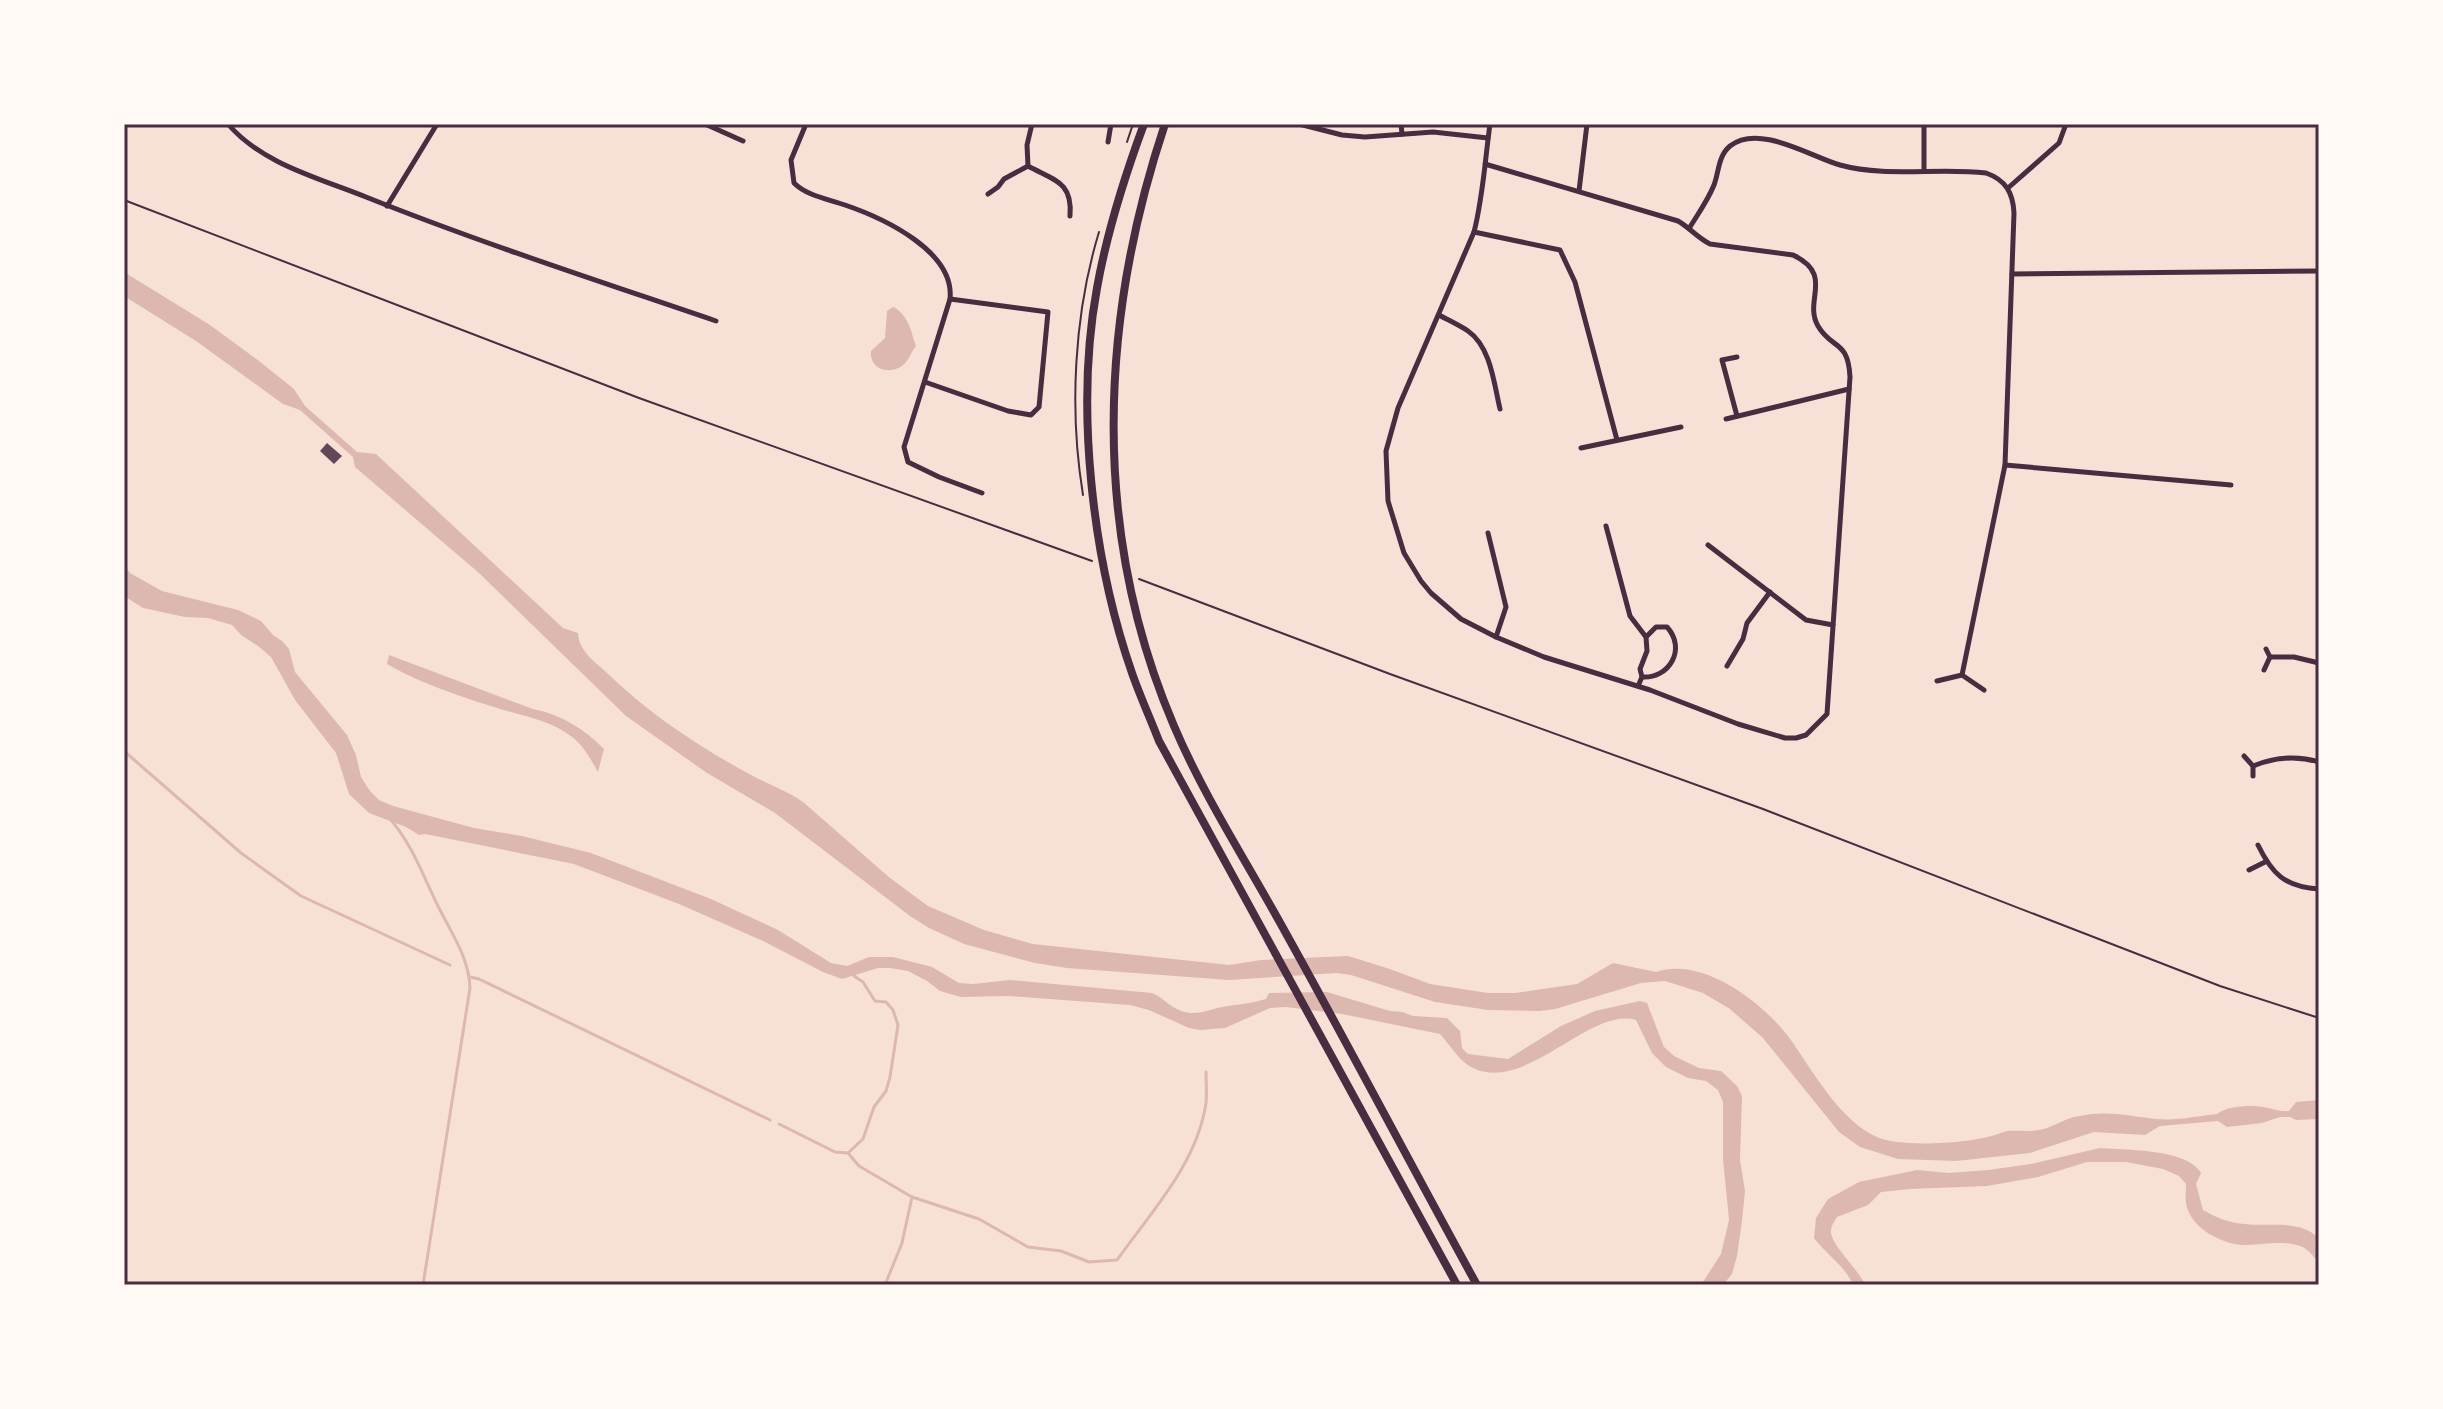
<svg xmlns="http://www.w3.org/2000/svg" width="2443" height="1409" viewBox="0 0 2443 1409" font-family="Signika,sans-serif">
<rect width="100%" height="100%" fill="#f7e1d7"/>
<!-- water -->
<g fill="#dcb8b0">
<path d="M124,272L210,325L259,361L294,389L305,406L357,452L376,454L563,628L578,633C579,651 593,660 606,672C646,711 693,743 742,770C762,782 784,789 803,802L890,878L928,906L984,930L1033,944L1229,965L1261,960L1348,956L1390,969L1430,984L1488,993H1515L1577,984L1613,963L1656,972C1704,955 1768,1006 1793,1043C1815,1075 1841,1121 1877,1137C1900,1148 1968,1143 1991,1136C1997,1135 2002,1132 2008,1131C2018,1130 2029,1132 2039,1130C2052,1128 2065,1118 2079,1116C2108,1110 2129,1116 2157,1119C2176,1121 2198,1116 2217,1114C2227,1106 2250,1105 2263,1107C2272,1108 2279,1112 2289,1111L2296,1102L2319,1100V1119L2296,1120L2290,1117H2280L2262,1123L2227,1127L2218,1121L2160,1126L2145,1135L2094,1132L2030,1153L1956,1161L1898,1159L1860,1147L1839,1132L1763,1038L1730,1009L1703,993L1665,981L1641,983L1555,1009L1540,1011L1488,1010L1435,1002L1351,975L1336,973L1229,980L1067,968L1035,963L964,944L929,928L910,916L775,813L707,773L626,716L479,573L355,467L353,457L300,410L283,404L196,341L124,296Z"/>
<path d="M893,307C909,315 911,332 916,346C912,350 910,358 905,363C893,376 869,371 871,351L885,338L887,311Z"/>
<path d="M124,565L130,573L162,591L238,610L261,621L273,635L282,641L289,649L295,672L347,735L356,755L361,777L370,791L379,800L393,806L474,828L522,836L591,853L711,899L778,930L831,963L847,966L869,957H893L932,967L959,983L973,984L1010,980L1152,993C1162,997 1169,1006 1179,1010C1196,1018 1211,1008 1228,1006C1241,1004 1253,1003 1266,999L1269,993L1327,992L1390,1011L1402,1012L1413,1016L1447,1018L1460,1031L1462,1048L1468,1054L1508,1059L1561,1026L1595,1011L1640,1001L1647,1003L1664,1047L1674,1056L1699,1068L1721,1071L1737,1086L1742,1096L1740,1160L1745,1191L1742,1221L1737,1256L1732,1274L1723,1285H1701L1721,1254L1729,1220L1723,1159V1102L1718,1090L1706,1081L1688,1078L1666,1067L1652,1053L1636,1020C1590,1007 1528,1091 1475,1069C1460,1063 1451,1046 1440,1034L1342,1014L1286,1007L1270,1008L1225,1028L1200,1030L1189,1028L1149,1010L1130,1005L1009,996L961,997L940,991L927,981L908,971L890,968H878L842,979L823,972L763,941L679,904L574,864L425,834L419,835L406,827L369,813L349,794L336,753L295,700L271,657L258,646L241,635L232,625L208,618L185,617L143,608L124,596Z"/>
<path d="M389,655L533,709C562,715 583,728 604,749L598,772C591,760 584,746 572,737C551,720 522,716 497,708C459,696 422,684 387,664Z"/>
<path d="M2100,1148C2126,1150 2188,1149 2201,1173L2196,1184L2203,1210C2217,1218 2230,1223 2245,1224C2270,1227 2299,1219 2319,1238V1262C2313,1257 2308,1248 2300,1246C2281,1240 2263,1245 2244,1245C2221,1244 2190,1228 2186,1203C2185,1197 2186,1190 2186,1184L2179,1176L2163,1169L2126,1162H2087L2038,1177L1987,1186L1910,1189L1881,1192L1868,1205L1837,1217C1835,1221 1832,1224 1831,1229C1828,1243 1859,1269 1865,1285H1853C1846,1267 1826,1254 1814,1238L1816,1218L1828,1199L1859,1182L1917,1170L1949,1173L1988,1170L2031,1164Z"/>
</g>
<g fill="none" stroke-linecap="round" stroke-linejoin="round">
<!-- stream -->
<g stroke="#dcb8b0" stroke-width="3">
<path d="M124,751L241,853L301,896L450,965"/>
<path d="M391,820C413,846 424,878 439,908C452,934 469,958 470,988L423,1285"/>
<path d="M854,976L863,982L875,1001L886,1002L893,1010L898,1025L890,1077L886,1091L874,1107L863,1139L848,1153L859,1166L912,1197L902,1243L885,1285"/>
<path d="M470,977L479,979L770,1120"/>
<path d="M779,1124L835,1152L848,1153"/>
<path d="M912,1197L979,1219L1028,1247L1061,1251L1089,1262L1117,1260C1151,1212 1197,1164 1206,1103C1207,1093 1206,1082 1206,1072"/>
<path d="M1164,1285V1284"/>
</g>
</g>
<!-- building -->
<path fill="#644757" d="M327,443L342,456L334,464L320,451Z"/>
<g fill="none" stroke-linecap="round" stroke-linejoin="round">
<!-- path -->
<g stroke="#4a2c40" stroke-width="2">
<path d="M1127,142L1133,124"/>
<path d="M124,200L639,398L1092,561"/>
<path d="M1083,495C1069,410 1074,314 1099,232"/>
<path d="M1139,579L1390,674L1763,809L2220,986L2319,1018"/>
</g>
<!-- minor -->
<g stroke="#4a2c40" stroke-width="5">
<path d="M228,124C262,164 319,178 366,197C481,243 599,281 716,321"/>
<path d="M705,124L743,141"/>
<path d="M806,124L791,160L794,183C807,196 828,199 845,205C883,218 955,251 950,299L904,447L908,462L939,477L982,493"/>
<path d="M1299,124L1342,135L1365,137L1433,132L1488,138"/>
<path d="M1401,124L1402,134"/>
<path d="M1108,142L1111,124"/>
<path d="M1485,164L1678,221C1690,228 1698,238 1710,244L1793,255C1835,275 1803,300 1818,326C1832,350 1848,339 1850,377L1827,714L1806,735L1796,738H1785L1738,724L1650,690L1544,657L1496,637L1461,619L1431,593L1421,581L1404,553L1388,501L1386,451L1398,408L1474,232C1483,197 1485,160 1490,124"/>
<path d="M1028,166C1053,180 1073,181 1070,216"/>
<path d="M1924,171V124"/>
<path d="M2008,188L2059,143L2066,124"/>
<path d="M1579,191L1587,124"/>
<path d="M988,194L998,187L1004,179L1028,166L1027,145L1032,124"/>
<path d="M387,206L437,124"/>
<path d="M1690,227C1698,214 1708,200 1714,185C1719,172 1718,156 1730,146C1759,123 1811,157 1840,165C1887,178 1939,167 1986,173C2006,180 2013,193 2014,213L2005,465L1962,675"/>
<path d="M1474,232L1560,250L1575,282L1617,440"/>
<path d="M2012,274L2319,271"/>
<path d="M1439,315C1448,320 1459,325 1468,331C1491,347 1494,384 1500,409"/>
<path d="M1737,357L1722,360L1737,416"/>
<path d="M925,382L1008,411L1031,415L1039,407L1048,312L950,299"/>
<path d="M1726,419L1849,389"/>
<path d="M1581,448L1681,427"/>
<path d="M2005,465L2231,485"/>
<path d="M1606,526L1630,616L1646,637L1647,651L1640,669L1642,677L1638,686"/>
<path d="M1488,533L1506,607L1496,637"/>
<path d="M1708,545L1806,620L1833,625"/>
<path d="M2270,657H2294L2319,663"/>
<path d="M1727,666L1743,639L1747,623L1770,592"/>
<path d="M2264,670L2270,657L2266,649"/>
<path d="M1642,677C1669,679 1687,649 1667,627H1656L1646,637"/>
<path d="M1937,681L1962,675L1984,690"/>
<path d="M2244,756L2253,766V776"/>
<path d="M2253,766C2275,757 2296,755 2319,762"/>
<path d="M2258,845C2272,874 2285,887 2319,889"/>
<path d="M2249,870L2265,862"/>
</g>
<!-- trunk -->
<g stroke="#4a2c40" stroke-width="8">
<path d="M1144,124C1124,178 1107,232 1097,288C1075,407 1092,558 1132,673C1140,696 1150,718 1159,741L1457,1285"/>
<path d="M1165,124C1099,322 1091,532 1174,726C1205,799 1250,867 1288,937C1352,1052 1413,1169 1477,1285"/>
</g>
</g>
<!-- border -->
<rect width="2443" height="1409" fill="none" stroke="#fffaf5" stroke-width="252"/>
<rect x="126" y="126" width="2191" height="1157" fill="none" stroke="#4a2c40" stroke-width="3"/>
</svg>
